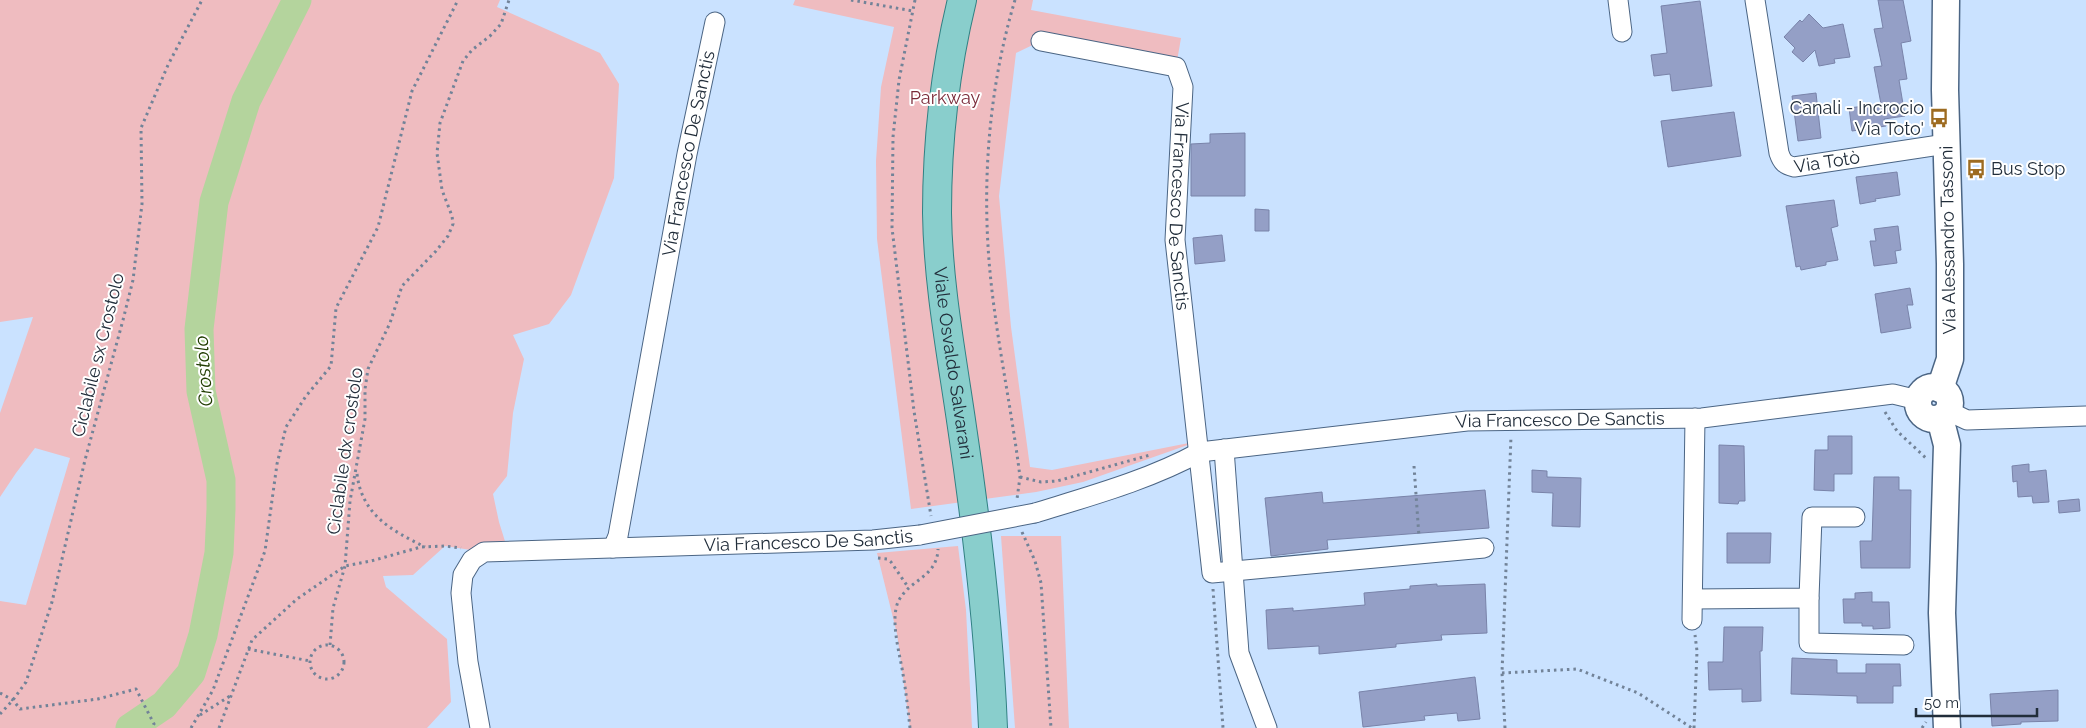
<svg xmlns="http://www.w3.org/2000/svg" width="2086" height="728" viewBox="0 0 2086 728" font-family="Raleway,sans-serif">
<rect width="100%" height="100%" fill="#cae2ff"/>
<!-- green -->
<g fill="#efbcc0">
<path d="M0,0H500L497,7L600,53L619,84L614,178L571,295L549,324L513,335L524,359L513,413L507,476L493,494L499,522L508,551L484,552L445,546L413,575L383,576L386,587L447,639L451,702L427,728H0V601L26,605L70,458L35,448L16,473L0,497V413L33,317L0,322Z"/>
<path d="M795,0H1033L1031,10L1181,38L1176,67L1041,41L1016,53L999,196L1011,327L1030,467L1052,470L1199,441L1083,482L1036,492L911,509L877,239L876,161L881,87L894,27L793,5Z"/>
<path d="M1001,536H1061L1069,728H1015Z"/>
<path d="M958,546L966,610L972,728H910L897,634L877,553Z"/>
</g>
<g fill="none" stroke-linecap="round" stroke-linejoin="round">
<!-- river -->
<path stroke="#b4d49d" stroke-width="29" d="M130,728L164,705L191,673L203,635L219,553L221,509V480L201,391L199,329L214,202L246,101L297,0"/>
</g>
<!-- building -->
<g fill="#949fc6" stroke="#7983a9">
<path d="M1878,0H1903L1911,41L1901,43L1907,79L1899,80L1905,116L1884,119L1886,126L1852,131L1849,108L1881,104L1874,67L1882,66L1874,29L1883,28Z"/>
<path d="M1700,1L1712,86L1672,91L1670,74L1654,76L1651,55L1667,53L1661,6Z"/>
<path d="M1809,14L1823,28L1843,24L1850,57L1834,59L1835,63L1819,66L1815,50L1803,62L1792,52L1795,48L1784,37L1800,20L1802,22Z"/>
<path d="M1816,93L1821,138L1798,141L1792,96Z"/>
<path d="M1734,112L1741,156L1668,167L1661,121Z"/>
<path d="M1245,133V196H1191V144L1210,143V134Z"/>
<path d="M1897,172L1900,195L1875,199L1876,201L1860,204L1856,177Z"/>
<path d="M1834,200L1838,226L1831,228L1838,260L1826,262V265L1801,270L1800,266L1796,267L1786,206Z"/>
<path d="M1255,209L1269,210V231H1255Z"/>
<path d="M1898,226L1901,250L1895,251L1897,263L1874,266L1870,241H1876L1874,229Z"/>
<path d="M1222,235L1225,261L1195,264L1193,238Z"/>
<path d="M1910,288L1913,305H1907L1911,328L1881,333L1875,294Z"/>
<path d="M1828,436H1852V474H1834V491L1814,490L1815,450H1828Z"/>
<path d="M1719,445L1744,446L1745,501H1739L1738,504L1719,503Z"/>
<path d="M2029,464V472L2046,470L2049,502L2033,503L2032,496L2018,497L2017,481L2013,482L2012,466Z"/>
<path d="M1532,470L1547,471V477L1581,478L1580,527L1552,526L1553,493L1532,492Z"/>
<path d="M1874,477H1899V490H1911L1910,568H1861L1860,541H1872Z"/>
<path d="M1485,490L1489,528L1327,540L1328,549L1271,556L1265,498L1322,492L1323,503Z"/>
<path d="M2079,499L2080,511L2059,513L2058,501Z"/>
<path d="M1727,533H1771L1770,563H1727Z"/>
<path d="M1437,584V586L1485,584L1487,633L1441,635L1442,640L1396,644V647L1319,654V646L1268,649L1266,610L1293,608V611L1365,605L1364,593L1410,589V586Z"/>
<path d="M1872,592V602H1889L1890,628L1873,629V626H1862V623H1844L1843,599H1855V593Z"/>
<path d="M1724,627H1763L1762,651H1760L1761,701L1742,702V689L1709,690L1708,662H1723Z"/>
<path d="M1792,658L1837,660V673H1866V664H1900L1901,686H1893V703H1857V696L1791,694Z"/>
<path d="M1475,677L1480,719L1458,721L1457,713L1424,716L1425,720L1363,727L1359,692Z"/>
<path d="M2058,690V721L2021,722V724L1992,726L1990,694Z"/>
</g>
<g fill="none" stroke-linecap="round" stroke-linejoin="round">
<defs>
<g id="street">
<path d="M1618,0L1622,32"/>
<path id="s1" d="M1755,0L1779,153C1782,162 1785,165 1794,167L1946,144"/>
<path id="s2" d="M1041,41L1176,67L1183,87L1175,240L1212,573L1484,548"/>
<path d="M1948,411L1967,420L2086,416"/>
<path d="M1224,449L1239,653L1267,728"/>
<path id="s3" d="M1035,513C1090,496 1149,480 1200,452L1467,421L1702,418L1893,394L1918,400"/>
<path id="s4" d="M613,548L618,536L687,154L715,22"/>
<path d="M1809,598V643L1904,645"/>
<path d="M1693,599L1809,598L1812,517H1855"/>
<path d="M1692,620L1695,418"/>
<path id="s5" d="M480,728L468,662L461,593L463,575L472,560L484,552L873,540L920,535"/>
</g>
<g id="secondary">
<circle cx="1934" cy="403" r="16"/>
<path d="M1940,389L1950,359V264L1945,90L1946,0"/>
<path d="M1940,418L1947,445L1942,613L1947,728"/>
</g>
<g id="primary">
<path id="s6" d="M962,0C945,70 937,141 937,213C938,285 952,357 962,427C977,528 989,627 993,728"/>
</g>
</defs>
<!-- street casing -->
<use href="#street" stroke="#4b6584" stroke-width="21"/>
<!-- secondary casing -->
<use href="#secondary" stroke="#4b6584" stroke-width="29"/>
<!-- primary casing -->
<use href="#primary" stroke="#318183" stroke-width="30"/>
<!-- path -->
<g stroke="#728398" stroke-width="3" stroke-dasharray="2.5 4" stroke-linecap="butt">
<path d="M851,0L913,11"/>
<path d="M915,0L899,80L893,137L892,228L914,411L931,516"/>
<path d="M1015,0C988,90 981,188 991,282C998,347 1012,412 1020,477L1017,499"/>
<path d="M1885,412L1897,431L1927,459"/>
<path d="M1414,466L1419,537"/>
<path d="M357,474C362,515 391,530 425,547"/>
<path d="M1020,477L1041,482L1057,481L1150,455"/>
<path d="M1022,532L1035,561L1041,583L1051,728"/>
<path d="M878,558L887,559L891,562L908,587"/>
<path d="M1213,589L1223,728"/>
<circle cx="327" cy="662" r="17"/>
<path d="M330,645L333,608L345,566L350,501L365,419V389L368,369L390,323L402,286L436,251L448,236L453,224L452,216L442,190L437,153L440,123L463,61L472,50L490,36L501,24L509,0"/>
<path d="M248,649L310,661"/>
<path d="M1502,673L1577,669L1638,693L1692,728"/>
<path d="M0,693L13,700L20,709L98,699L136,689L154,724L152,728"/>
<path d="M0,714L13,700L26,682L52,602L85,460L123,320L133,280L142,204L141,128L168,65L202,0"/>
<path d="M200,715L230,696"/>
<path d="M191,728L213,690L265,551L277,464L286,427L306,396L331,366L336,308L378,227L412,91L458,0"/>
<path d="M219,728L252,640L297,599L345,566L371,561L421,547L445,546L461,548"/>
<path d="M910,728C908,710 906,692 903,674C900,655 890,621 898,602C909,579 937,578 938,549"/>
<path d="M1505,728L1502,673L1511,436"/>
<path d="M1694,728L1697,651L1695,635"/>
<path d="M1922,728L1926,722"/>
</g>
<!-- street -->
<use href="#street" stroke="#fff" stroke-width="19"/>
<!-- secondary -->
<use href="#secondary" stroke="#fff" stroke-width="26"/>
<!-- primary -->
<use href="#primary" stroke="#89cecc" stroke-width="28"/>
<defs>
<path id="street-bridge" d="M920,535L1035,513"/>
</defs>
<!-- street-bridge casing -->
<use href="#street-bridge" stroke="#4b6584" stroke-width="21" stroke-linecap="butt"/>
<!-- street-bridge -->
<use href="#street-bridge" stroke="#fff" stroke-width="19"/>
</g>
<!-- icons -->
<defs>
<symbol id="bus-bare" viewBox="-9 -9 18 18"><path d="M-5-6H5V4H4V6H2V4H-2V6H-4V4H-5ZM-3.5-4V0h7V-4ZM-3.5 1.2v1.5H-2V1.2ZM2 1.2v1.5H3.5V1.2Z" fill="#9d6b20" stroke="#fff" stroke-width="2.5" paint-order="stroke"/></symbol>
</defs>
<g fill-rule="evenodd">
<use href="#bus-bare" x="1925" y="104" width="28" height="28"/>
<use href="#bus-bare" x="1962" y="155" width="28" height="28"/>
</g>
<g text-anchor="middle" stroke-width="4" stroke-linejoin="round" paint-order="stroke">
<!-- park labels -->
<g font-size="18" fill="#792938" stroke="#fff">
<text x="945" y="104">Parkway</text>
</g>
<!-- poi labels -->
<g font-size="18" fill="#212d3a" stroke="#fff" text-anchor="end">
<text x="1924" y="114">Canali - Incrocio<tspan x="1924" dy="21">Via Toto'</tspan></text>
<text x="1991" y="175" text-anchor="start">Bus Stop</text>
</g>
<!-- street labels -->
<g font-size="18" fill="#212d3a" stroke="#fff">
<text dy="6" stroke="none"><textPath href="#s4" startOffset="402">Via Francesco De Sanctis</textPath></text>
<text dy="6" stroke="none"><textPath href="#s1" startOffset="210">Via Totò</textPath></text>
<text dy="6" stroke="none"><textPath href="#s2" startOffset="278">Via Francesco De Sanctis</textPath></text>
<text transform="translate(1948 240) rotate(-91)" y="6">Via Alessandro Tassoni</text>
<text transform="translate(98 355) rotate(-76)" y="6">Ciclabile sx Crostolo</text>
<text dy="6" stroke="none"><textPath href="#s6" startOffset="366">Viale Osvaldo Salvarani</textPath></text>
<text dy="6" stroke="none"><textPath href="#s3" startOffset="538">Via Francesco De Sanctis</textPath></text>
<text transform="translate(345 451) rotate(-82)" y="6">Ciclabile dx crostolo</text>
<text dy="6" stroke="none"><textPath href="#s5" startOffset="511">Via Francesco De Sanctis</textPath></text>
</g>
<!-- water labels -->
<g font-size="19" font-style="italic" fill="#203c00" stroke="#fff">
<text transform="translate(203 371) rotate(-94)" y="7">Crostolo</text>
</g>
</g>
<!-- scale -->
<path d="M1916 708v8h121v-8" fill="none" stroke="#212d3a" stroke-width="2.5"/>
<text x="1924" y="708" font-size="15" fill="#212d3a" stroke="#ffffff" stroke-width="4" paint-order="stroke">50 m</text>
</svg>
